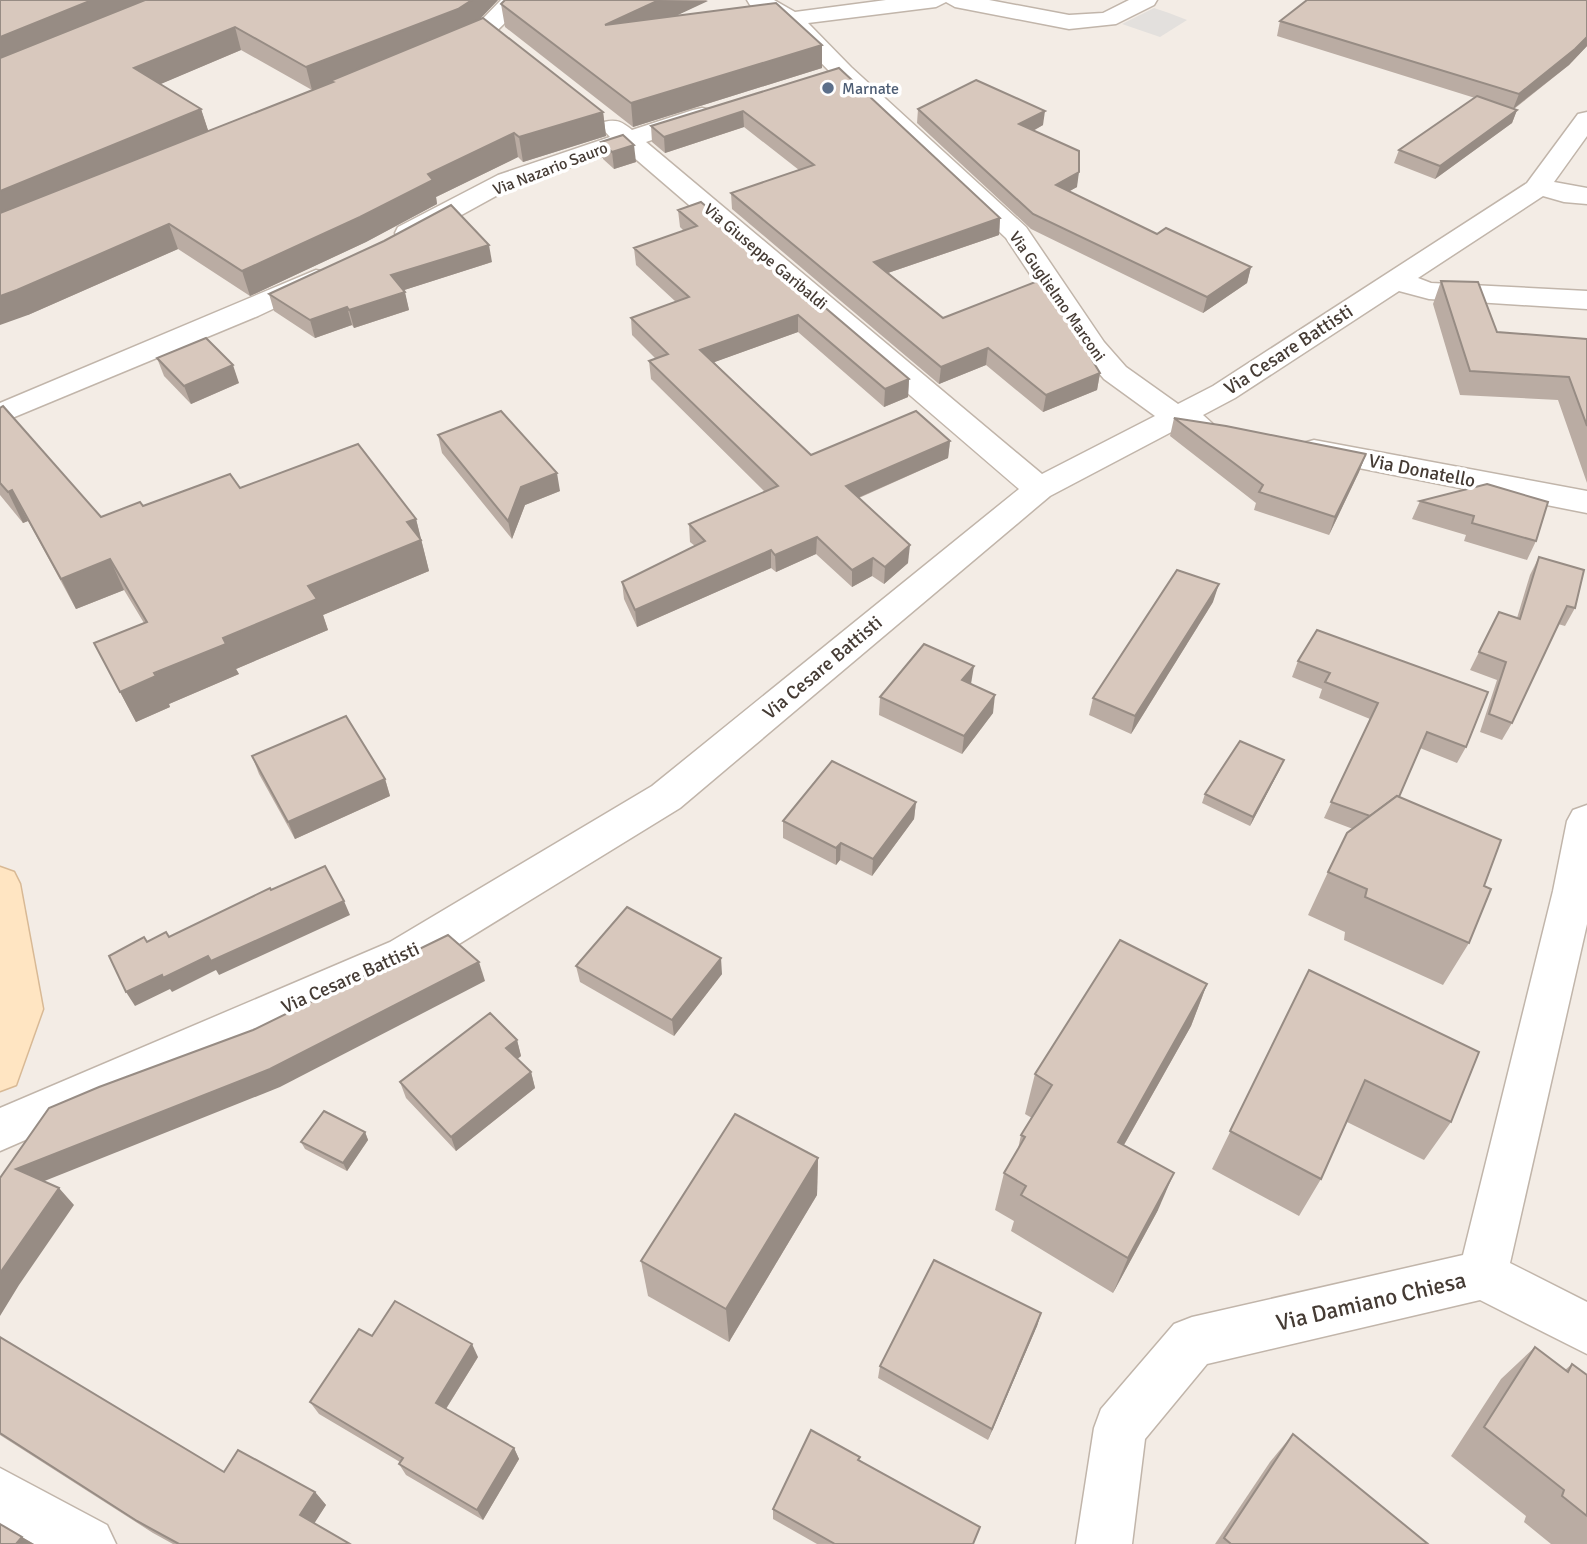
<svg xmlns="http://www.w3.org/2000/svg" width="1587" height="1544" viewBox="0 0 1587 1544" font-family="Signika,sans-serif">
<rect width="100%" height="100%" fill="#f3ece5"/>
<!-- parking -->
<path fill="#e3e0dd" d="M1154,8L1169,13L1187,20L1160,37L1122,24Z"/>
<g fill="none" stroke-linecap="round" stroke-linejoin="round">
<defs>
<g id="street">
<path d="M501,0H524C508,23 469,63 438,55L435,50L438,45L472,30Z"/>
<path d="M747,0H774L795,12L886,0H989L1069,15L1103,13L1129,0H1157L1154,5L1116,24L1069,29L955,7L946,2L936,7L808,23L851,67L1026,227L1104,342L1126,367L1178,404L1213,386L1527,183L1578,114L1587,112V136L1554,182L1587,188V204L1564,202L1543,196L1418,278L1431,283L1587,291V309L1429,299L1399,291L1235,398L1203,415L1213,424L1208,431L1197,434L1179,428L1050,496L680,808L420,968L0,1151V1108L390,942L652,786L1019,489L624,149L516,185L418,239L408,241L398,239L395,233L398,227L498,175L610,137L601,127L604,122C617,119 622,122 632,130L693,110L702,108L711,110L714,115L711,120L646,142L1042,474L1155,416L1104,379L1083,354L1006,238L835,77L783,24L750,5Z"/>
<path d="M316,270L326,272L330,278L326,284L258,316L0,423V403Z"/>
<path d="M1314,440L1587,491V513L1303,457L1298,450L1303,443Z"/>
<path d="M1587,805V924L1510,1263L1587,1302V1354L1480,1300L1207,1364L1145,1439L1132,1544H1076L1094,1428L1101,1409L1174,1324L1192,1317L1463,1255L1553,891L1567,821L1573,810Z"/>
<path d="M0,1468L107,1525L116,1544H34L0,1525Z"/>
</g>
<path id="secondary" d="M0,867L14,872L20,884L43,1009L16,1085L0,1091Z"/>
</defs>
<!-- street casing -->
<use href="#street" stroke="#c1b5aa" stroke-width="3"/>
<!-- secondary casing -->
<use href="#secondary" stroke="#d8b995" stroke-width="3"/>
<!-- street -->
<use href="#street" fill="#fff" fill-rule="evenodd"/>
<!-- secondary -->
<use href="#secondary" fill="#ffe5c2" fill-rule="evenodd"/>
</g>
<!-- wall -->
<g fill="#baaca3" fill-rule="evenodd">
<path d="M0,0H498L480,19L603,112L606,136L523,162L518,157L436,197L437,204L366,242L250,296L178,249L28,315ZM241,50L312,90L208,131L201,109L160,84Z"/>
<path d="M505,0H708L675,16L822,68L633,127L505,27L501,4Z"/>
<path d="M1587,0V46L1569,65L1514,109L1517,110L1512,123L1435,179L1394,163L1399,150L1475,98L1277,36L1280,21Z"/>
<path d="M839,68L1000,218L999,235L888,273L943,318L1100,373L1097,390L1043,412L986,365L939,384L732,209L731,193L799,170L744,127L665,153L652,142L651,126Z"/>
<path d="M918,109L1043,125L1033,131L1077,187L1069,191L1157,234L1251,267L1247,283L1203,313L1031,229L917,123Z"/>
<path d="M601,142L636,162L614,169L603,159Z"/>
<path d="M678,210L909,379L908,397L884,407L798,332L714,362L811,455L950,441L948,458L859,498L908,563L884,584L872,576L852,587L816,554L776,572L771,568L637,627L624,599L622,582L695,546L690,542L689,524L765,492L651,379L649,361L656,359L632,335L631,318L676,302L636,265L634,248L684,231L680,227Z"/>
<path d="M492,262L404,290L409,310L354,328L352,325L315,338L274,311L269,294Z"/>
<path d="M1441,281L1497,332L1587,339V483L1558,400L1460,395L1433,304Z"/>
<path d="M157,358L239,383L191,404L164,376Z"/>
<path d="M0,408L101,517L143,506L240,488L416,519L429,571L323,615L328,630L236,669L239,674L169,704L170,707L136,722L94,643L144,623L124,590L76,609L28,521L23,523L0,495Z"/>
<path d="M1174,418L1366,454L1359,472L1329,535L1254,510L1256,503L1170,436Z"/>
<path d="M438,435L560,491L525,505L512,539L442,453Z"/>
<path d="M1487,484L1536,541L1527,560L1464,541L1466,535L1412,519L1420,501Z"/>
<path d="M1539,557L1575,608L1565,626L1558,624L1512,723L1502,740L1480,732L1497,680L1470,670L1499,612L1517,618L1530,575Z"/>
<path d="M1213,602L1131,734L1089,715L1093,698Z"/>
<path d="M1317,630L1466,747L1457,763L1420,748L1399,797L1484,886L1469,943L1443,985L1344,940L1345,932L1308,915L1328,872L1353,829L1324,818L1370,719L1319,698L1322,689L1292,677L1298,661Z"/>
<path d="M971,684L993,713L962,754L879,715L880,697Z"/>
<path d="M252,756L385,779L390,796L295,839L259,774Z"/>
<path d="M1280,769L1250,826L1202,803L1205,794Z"/>
<path d="M916,802L914,819L872,876L840,860L836,865L783,838V821Z"/>
<path d="M576,966L722,974L674,1036L580,982Z"/>
<path d="M1309,970L1451,1122L1424,1160L1347,1122L1321,1179L1299,1216L1212,1169Z"/>
<path d="M1207,984L1191,1026L1124,1145L1158,1210L1113,1293L1011,1231L1014,1221L995,1210L1004,1173L1018,1149L1021,1135L1032,1118L1025,1114L1035,1074Z"/>
<path d="M517,1040L521,1056L517,1059L531,1072L535,1088L456,1151L406,1098L400,1082Z"/>
<path d="M365,1132L368,1140L347,1171L305,1149L301,1142Z"/>
<path d="M818,1158L817,1195L729,1342L648,1296L641,1261Z"/>
<path d="M1041,1313L1037,1326L988,1440L878,1378L880,1366Z"/>
<path d="M0,1337L224,1472L315,1492L326,1505L314,1523L350,1544H173L153,1533L0,1435Z"/>
<path d="M1535,1347L1565,1370L1572,1364L1587,1375V1544H1551L1524,1522L1526,1516L1451,1456L1501,1379Z"/>
<path d="M478,1357L446,1409L514,1448L519,1459L483,1520L406,1475L399,1464L400,1462L319,1414L310,1402Z"/>
<path d="M1293,1434L1428,1544H1215L1270,1462Z"/>
<path d="M860,1460L974,1544H817L773,1519V1509Z"/>
</g>
<!-- shaded-wall -->
<g fill="#978c84">
<path d="M92,0H155L0,64V37Z"/>
<path d="M472,0H498L478,21L330,81V83L312,90L306,67Z"/>
<path d="M659,0L708,1L607,48L605,25Z"/>
<path d="M235,27L241,50L142,92L134,68Z"/>
<path d="M1587,37V46L1569,65L1513,109L1519,94Z"/>
<path d="M822,45V68L633,127L631,103Z"/>
<path d="M201,109L209,133L0,220V191Z"/>
<path d="M1517,110L1512,123L1435,179L1440,166Z"/>
<path d="M743,111L744,127L665,153L664,137Z"/>
<path d="M1045,111L1043,125L1018,139L1019,124Z"/>
<path d="M603,112L606,136L523,162L519,137Z"/>
<path d="M514,133L518,157L436,197L437,204L366,242L250,296L242,271L428,174Z"/>
<path d="M634,145L636,162L614,169L612,152Z"/>
<path d="M1079,172L1077,187L1054,200L1056,185Z"/>
<path d="M1000,218L999,235L873,278L874,262Z"/>
<path d="M169,224L178,249L28,315L0,325V296Z"/>
<path d="M489,245L492,262L395,293L391,275Z"/>
<path d="M1251,267L1247,283L1203,313L1207,297Z"/>
<path d="M405,292L409,310L354,328L349,310Z"/>
<path d="M347,307L352,325L315,338L310,320Z"/>
<path d="M798,315V332L701,367L700,350Z"/>
<path d="M988,348L986,365L939,384L941,367Z"/>
<path d="M233,365L239,383L191,404L184,386Z"/>
<path d="M1100,373L1097,390L1043,412L1046,395Z"/>
<path d="M909,379L908,397L884,407L885,389Z"/>
<path d="M950,441L948,458L846,503V486Z"/>
<path d="M1366,454L1359,472L1329,535L1335,517Z"/>
<path d="M557,473L560,491L525,505L512,539L508,521L521,487Z"/>
<path d="M12,490L28,521L23,523L8,492Z"/>
<path d="M416,519L429,571L323,615L328,630L236,669L239,674L169,704L170,707L136,722L120,692L223,638L407,522Z"/>
<path d="M817,537L816,554L776,572L775,555Z"/>
<path d="M910,545L908,563L884,584L885,567Z"/>
<path d="M771,550V568L637,627L635,610Z"/>
<path d="M873,558L872,576L852,587V570Z"/>
<path d="M110,559L124,590L76,609L61,579Z"/>
<path d="M1219,584L1213,602L1131,734L1135,716Z"/>
<path d="M974,666L971,684L962,680Z"/>
<path d="M995,695L993,713L962,754L964,736Z"/>
<path d="M1284,760L1280,769L1250,826L1253,817Z"/>
<path d="M385,779L390,796L295,839L288,822Z"/>
<path d="M916,802L914,819L872,876L873,859Z"/>
<path d="M841,843L840,860L836,865V848Z"/>
<path d="M344,901L350,915L219,975L216,970L172,992L170,989L135,1006L126,992L162,975Z"/>
<path d="M721,958L722,974L674,1036L672,1020Z"/>
<path d="M479,962L485,981L280,1087L32,1186L16,1169Z"/>
<path d="M1207,984L1191,1026L1104,1180L1118,1142Z"/>
<path d="M517,1040L521,1056L511,1064L506,1048Z"/>
<path d="M531,1072L535,1088L456,1151L451,1137Z"/>
<path d="M365,1132L368,1140L347,1171L343,1163Z"/>
<path d="M818,1158L817,1195L729,1342L726,1309Z"/>
<path d="M1174,1173L1158,1210L1113,1293L1128,1258Z"/>
<path d="M59,1188L74,1205L19,1285L0,1316V1273Z"/>
<path d="M1041,1313L1037,1326L988,1440L992,1429Z"/>
<path d="M472,1344L478,1357L442,1415L436,1403Z"/>
<path d="M514,1448L519,1459L483,1520L477,1510Z"/>
<path d="M315,1492L326,1505L312,1527L300,1515Z"/>
<path d="M22,1537L34,1544H16Z"/>
</g>
<!-- building -->
<g fill="#d8c8bd" stroke="#978c84" stroke-width="2">
<path d="M0,0H92L0,37Z"/>
<path d="M145,0H472L458,9L306,67L235,27L134,68L201,109L0,191V58Z"/>
<path d="M505,0H659L605,25L776,3L822,45L631,103L501,4Z"/>
<path d="M1307,0H1587V37L1575,49L1519,94L1280,21Z"/>
<path d="M483,18L603,112L519,137L514,133L428,174L433,180L360,217L242,271L169,224L17,290L0,296V213L333,82L330,81Z"/>
<path d="M839,68L1000,218L874,262L943,318L1043,279L1100,373L1046,395L988,348L941,367L731,193L814,165L743,111L664,137L651,126Z"/>
<path d="M976,80L1045,111L1019,124L1079,151V172L1056,185L1157,234L1166,228L1251,267L1207,297L1033,214L918,109Z"/>
<path d="M1477,96L1517,110L1440,166L1399,150Z"/>
<path d="M623,135L634,145L612,152L601,142Z"/>
<path d="M701,202L909,379L885,389L798,315L700,350L811,455L916,411L950,441L846,486L910,545L885,567L873,558L852,570L817,537L775,555L771,550L635,610L622,582L705,541L689,524L778,486L649,361L668,354L631,318L689,297L634,248L697,226L678,210Z"/>
<path d="M451,205L489,245L391,275L405,292L349,310L347,307L310,320L269,294L384,241Z"/>
<path d="M1441,281L1478,282L1497,332L1587,339V426L1569,377L1470,371Z"/>
<path d="M206,338L233,365L184,386L157,358Z"/>
<path d="M3,406L101,517L140,502L143,506L230,474L240,488L358,444L416,519L407,522L421,540L308,586L317,599L223,638L226,644L154,673L156,676L120,692L94,643L147,622L110,559L61,579L12,490L8,492L0,483V408Z"/>
<path d="M501,411L557,473L521,487L508,521L438,435Z"/>
<path d="M1174,418L1226,426L1366,454L1335,517L1259,492L1263,485Z"/>
<path d="M1487,484L1548,502L1536,541L1472,523L1474,516L1420,501Z"/>
<path d="M1539,557L1584,570L1575,608L1567,606L1512,723L1489,714L1506,662L1479,652L1499,612L1520,619Z"/>
<path d="M1177,570L1219,584L1135,716L1093,698Z"/>
<path d="M1317,630L1488,692L1466,747L1427,732L1399,797L1397,796L1370,816L1331,802L1378,703L1325,682L1330,673L1298,661Z"/>
<path d="M924,644L974,666L962,680L995,695L964,736L880,697Z"/>
<path d="M346,716L385,779L288,822L252,756Z"/>
<path d="M1240,741L1284,760L1253,817L1205,794Z"/>
<path d="M832,761L916,802L873,859L841,843L836,848L783,821Z"/>
<path d="M1397,796L1501,840L1484,886L1491,889L1469,943L1365,897L1367,889L1328,872L1347,833Z"/>
<path d="M325,866L344,901L211,961L208,956L163,978L162,975L126,992L109,956L144,937L147,942L166,932L169,937L270,888L271,890Z"/>
<path d="M627,907L721,958L672,1020L576,966Z"/>
<path d="M448,935L479,962L270,1069L16,1169L59,1188L0,1273V1178L49,1108L99,1087L253,1030Z"/>
<path d="M1120,940L1207,984L1118,1142L1174,1173L1128,1258L1021,1195L1026,1186L1004,1173L1025,1137L1021,1135L1052,1085L1035,1074Z"/>
<path d="M1309,970L1479,1052L1451,1122L1365,1080L1321,1179L1230,1131Z"/>
<path d="M490,1013L517,1040L506,1048L531,1072L451,1137L400,1082Z"/>
<path d="M324,1111L365,1132L343,1163L301,1142Z"/>
<path d="M735,1114L818,1158L726,1309L641,1261Z"/>
<path d="M934,1260L1041,1313L992,1429L880,1366Z"/>
<path d="M395,1301L472,1344L436,1403L514,1448L477,1510L399,1464L403,1458L310,1402L359,1329L372,1336Z"/>
<path d="M0,1337L224,1472L238,1450L315,1492L300,1515L350,1544H179L137,1521L0,1433Z"/>
<path d="M1535,1347L1568,1372L1572,1364L1587,1375V1516L1562,1496L1564,1490L1484,1427Z"/>
<path d="M811,1430L860,1457L858,1460L980,1527L973,1544H835L773,1509Z"/>
<path d="M1293,1434L1428,1544H1231L1224,1538Z"/>
<path d="M0,1524L22,1537L16,1544H0Z"/>
</g>
<!-- markers -->
<circle fill="#5c6f8a" stroke="#fff" stroke-width="2.5" cx="828" cy="88" r="7"/>
<g text-anchor="middle" stroke-width="7" stroke-linejoin="round" paint-order="stroke">
<!-- far-service labels -->
<g font-size="16" fill="#4e5e75" stroke="#fff" text-anchor="start">
<text x="842" y="94">Marnate</text>
</g>
<!-- far-street labels -->
<g font-size="16" fill="#453b34" stroke="#fff">
<text transform="translate(550 168) rotate(-21)" y="6">Via Nazario Sauro</text>
<text transform="translate(766 256) rotate(40)" y="6">Via Giuseppe Garibaldi</text>
<text transform="translate(1058 296) rotate(55)" y="6">Via Guglielmo Marconi</text>
</g>
<!-- street labels -->
<g font-size="19" fill="#453b34" stroke="#fff">
<text transform="translate(1288 349) rotate(-33)" y="7">Via Cesare Battisti</text>
<text transform="translate(1422 470) rotate(11)" y="7">Via Donatello</text>
<text transform="translate(822 667) rotate(-40)" y="7">Via Cesare Battisti</text>
<text transform="translate(350 977) rotate(-24)" y="7">Via Cesare Battisti</text>
</g>
<!-- near-street labels -->
<g font-size="23" fill="#453b34" stroke="#fff">
<text transform="translate(1371 1301) rotate(-13)" y="8">Via Damiano Chiesa</text>
</g>
</g>
</svg>
